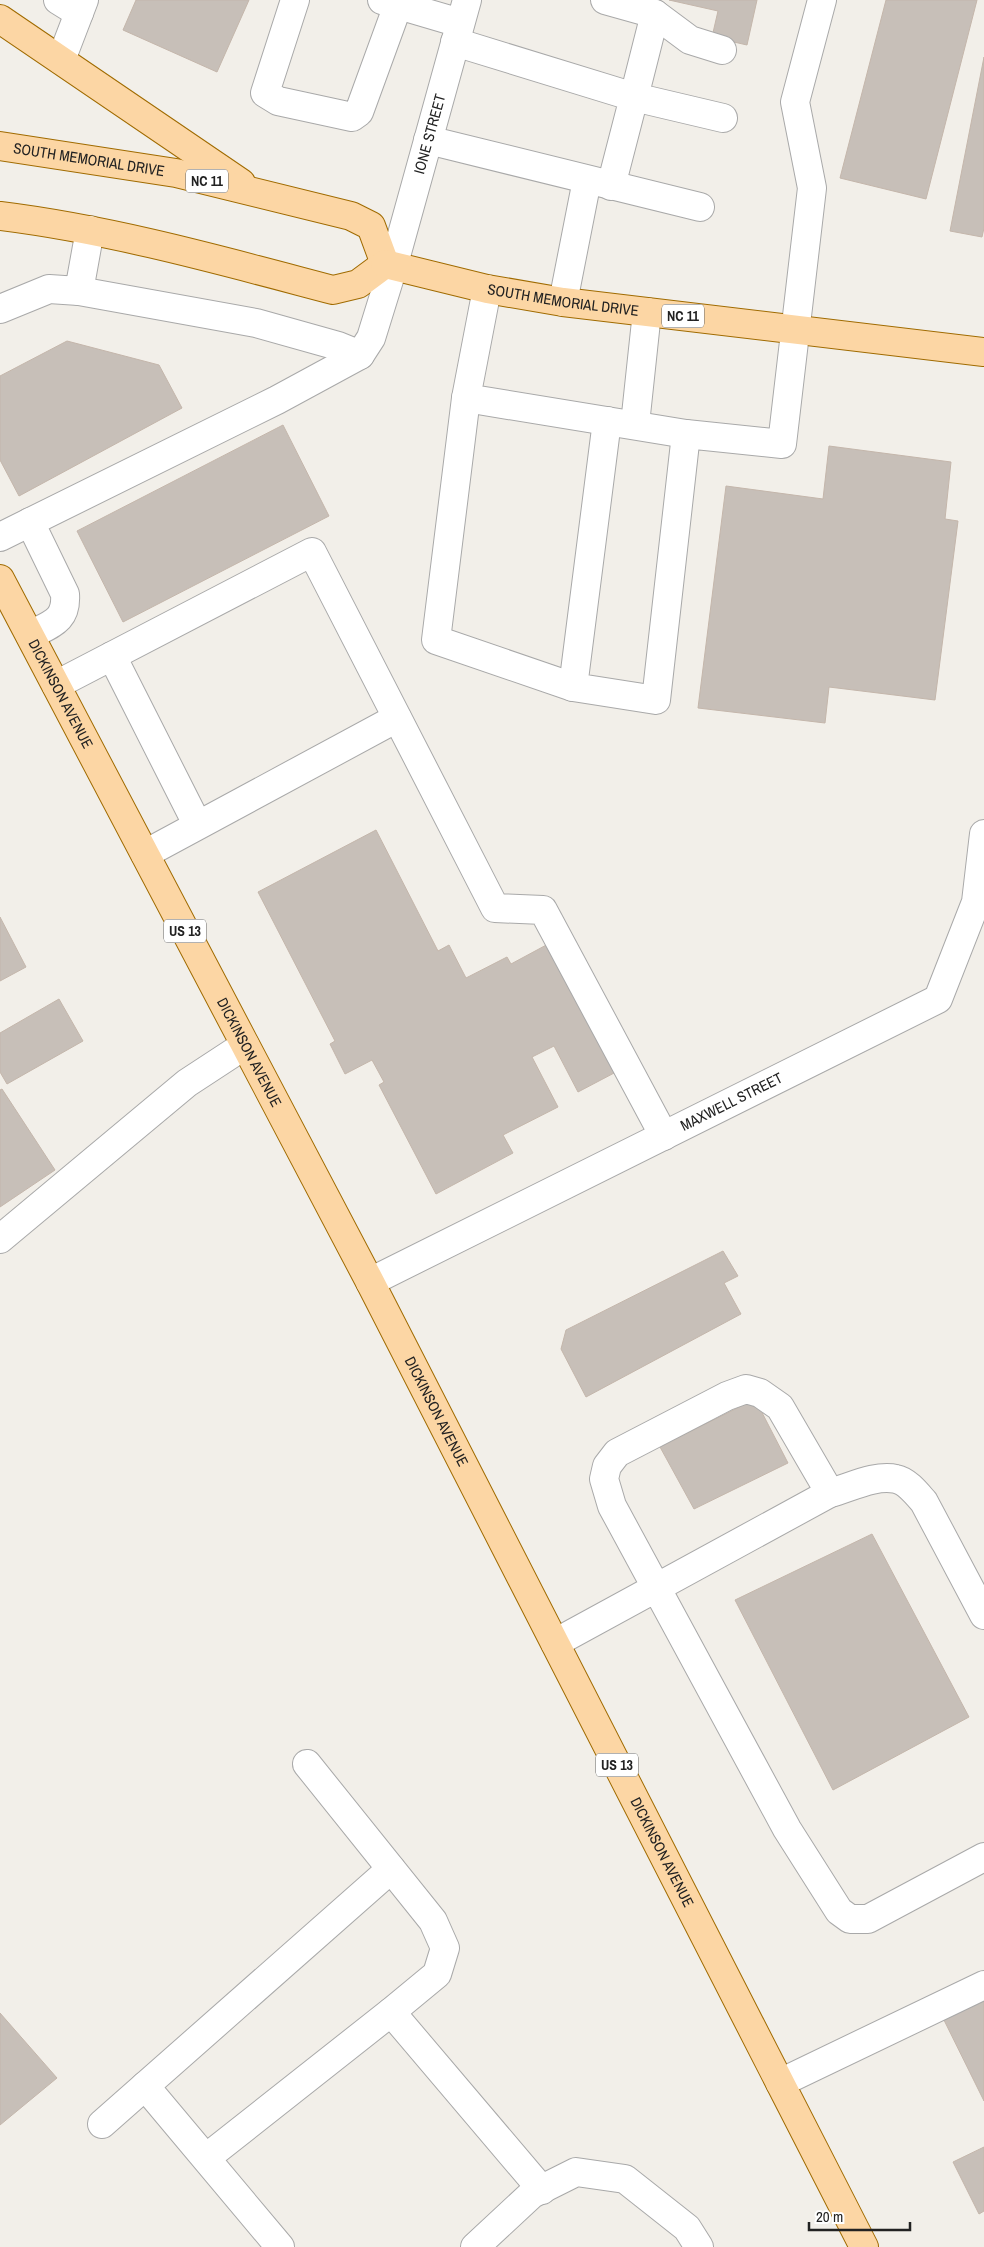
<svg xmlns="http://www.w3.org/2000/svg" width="984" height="2247" viewBox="0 0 984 2247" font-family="'Archivo Narrow',sans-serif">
<rect width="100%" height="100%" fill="#f2efe9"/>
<!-- building -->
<g fill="#c7bfb8" stroke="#c4b6ab">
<path d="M136,0H249L217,72L123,30Z"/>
<path d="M669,0H757L747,45L712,37L718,11Z"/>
<path d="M886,0H977L926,199L840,178Z"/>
<path d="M984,57V228L982,237L950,231Z"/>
<path d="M67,341L159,365L182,408L19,496L0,460V376Z"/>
<path d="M283,425L329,516L123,622L77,531Z"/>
<path d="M829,446L951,462L945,519L958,521L935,700L829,687L825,723L698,708L726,486L823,499Z"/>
<path d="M376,830L438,951L449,945L466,978L507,957L511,964L550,943L616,1072L578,1092L554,1046L532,1057L558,1107L503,1135L513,1153L436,1194L379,1085L384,1082L372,1060L345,1074L330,1044L335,1041L258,892Z"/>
<path d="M0,917L26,967L0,981Z"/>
<path d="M59,999L83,1041L7,1084L0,1072V1033Z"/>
<path d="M2,1089L55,1170L0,1207V1090Z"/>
<path d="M723,1251L738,1276L724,1283L741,1314L586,1397L561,1349L566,1330Z"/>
<path d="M755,1399L788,1463L694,1509L660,1447Z"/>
<path d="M872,1534L969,1717L833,1790L735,1600Z"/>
<path d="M984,1990V2101L940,2012Z"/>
<path d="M0,2013L57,2078L0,2125Z"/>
<path d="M984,2147V2211L979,2214L953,2162Z"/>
</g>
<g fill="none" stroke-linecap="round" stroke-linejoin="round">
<defs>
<g id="minor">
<path d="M58,0L79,13"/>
<path d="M295,0L265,93L278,101L352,117L359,112L398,5"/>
<path d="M382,0L460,23"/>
<path d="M605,0L655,14L690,40L722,50"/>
<path d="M655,14L634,97L723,118"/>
<path d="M455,42L634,97L611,186"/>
<path d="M61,60L84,0"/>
<path d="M428,140L700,207"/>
<path d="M487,289L466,398L686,434"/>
<path d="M79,291L256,323L338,346L360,355"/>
<path d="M563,302L587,180"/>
<path d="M0,309L49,289L79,291L90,230"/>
<path d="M466,398L436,640L573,687"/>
<path d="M607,421L573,687L656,700L686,434L782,444L812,188L795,102L822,0"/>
<path d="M635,424L647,312"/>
<path id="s1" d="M0,537L277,400L360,355L371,338L393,267L467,0"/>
<path d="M30,635C51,624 67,621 65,594L30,522"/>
<path d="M112,656L197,824"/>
<path d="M56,685L312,552L495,908L543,910L664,1136"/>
<path d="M145,854L397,718"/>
<path d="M0,1239L187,1083L245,1045"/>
<path id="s2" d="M370,1282L938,999L976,902L984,834"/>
<path d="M830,1493C849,1488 876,1474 896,1479C907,1481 917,1494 924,1502L984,1615"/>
<path d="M555,1643L830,1493L780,1407L760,1393L746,1389L727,1396L617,1453L607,1466L604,1479L612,1506L787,1829L839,1911L850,1919H868L984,1857"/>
<path d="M307,1764L433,1921L445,1948L437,1974L391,2012L542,2190"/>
<path d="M780,2083L984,1985"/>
<path d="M145,2086L280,2247"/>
<path d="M102,2124L391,1869"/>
<path d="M206,2158L391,2012"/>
<path d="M475,2247L532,2194L576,2172L625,2179L687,2228L699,2247"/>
</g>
<g id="major">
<path d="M0,19L241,183"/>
<path id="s3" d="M0,146L176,173L351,216L371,226L385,264"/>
<path d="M0,216C113,230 223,261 333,290L358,284L385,264"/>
<path id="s4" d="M385,264L487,289L563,302L984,352"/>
<path id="s5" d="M0,579L370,1282L864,2247"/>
</g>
</defs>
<!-- minor casing -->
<use href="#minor" stroke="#a9a9a9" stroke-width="30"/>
<!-- major casing -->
<use href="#major" stroke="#a06b00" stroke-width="30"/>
<!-- minor -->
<use href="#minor" stroke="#fff" stroke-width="28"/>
<!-- major -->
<use href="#major" stroke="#fcd6a4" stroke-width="28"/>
</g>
<g text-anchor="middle" stroke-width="4" stroke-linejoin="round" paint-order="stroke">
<!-- shield labels -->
<g fill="#fff" stroke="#646464" stroke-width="1">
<rect x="186" y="169.5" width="42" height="23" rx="4"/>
<rect x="662" y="304.5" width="42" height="23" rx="4"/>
<rect x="164" y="919.5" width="42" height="23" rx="4"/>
<rect x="596" y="1753.5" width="42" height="23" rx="4"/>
</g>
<g font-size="14" font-weight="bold" fill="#222">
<text x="207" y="186">NC 11</text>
<text x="683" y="321">NC 11</text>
<text x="185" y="936">US 13</text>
<text x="617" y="1770">US 13</text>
</g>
<!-- street labels -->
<g font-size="15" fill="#222" stroke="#fff">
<text dy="5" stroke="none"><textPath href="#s1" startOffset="636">IONE STREET</textPath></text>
<text dy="5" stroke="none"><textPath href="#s3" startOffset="90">SOUTH MEMORIAL DRIVE</textPath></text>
<text dy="5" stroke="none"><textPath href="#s4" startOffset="182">SOUTH MEMORIAL DRIVE</textPath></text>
<text dy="5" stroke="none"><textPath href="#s5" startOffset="130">DICKINSON AVENUE</textPath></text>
<text dy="5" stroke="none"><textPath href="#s5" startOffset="535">DICKINSON AVENUE</textPath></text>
<text dy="5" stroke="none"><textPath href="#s2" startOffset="404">MAXWELL STREET</textPath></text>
<text dy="5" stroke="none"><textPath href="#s5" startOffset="940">DICKINSON AVENUE</textPath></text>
<text dy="5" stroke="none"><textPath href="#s5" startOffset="1435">DICKINSON AVENUE</textPath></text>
</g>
</g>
<!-- scale -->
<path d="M809 2222v8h101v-8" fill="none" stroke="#222222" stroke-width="2.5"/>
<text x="816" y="2222" font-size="15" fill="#222222" stroke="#ffffff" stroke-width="4" paint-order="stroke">20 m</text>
</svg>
